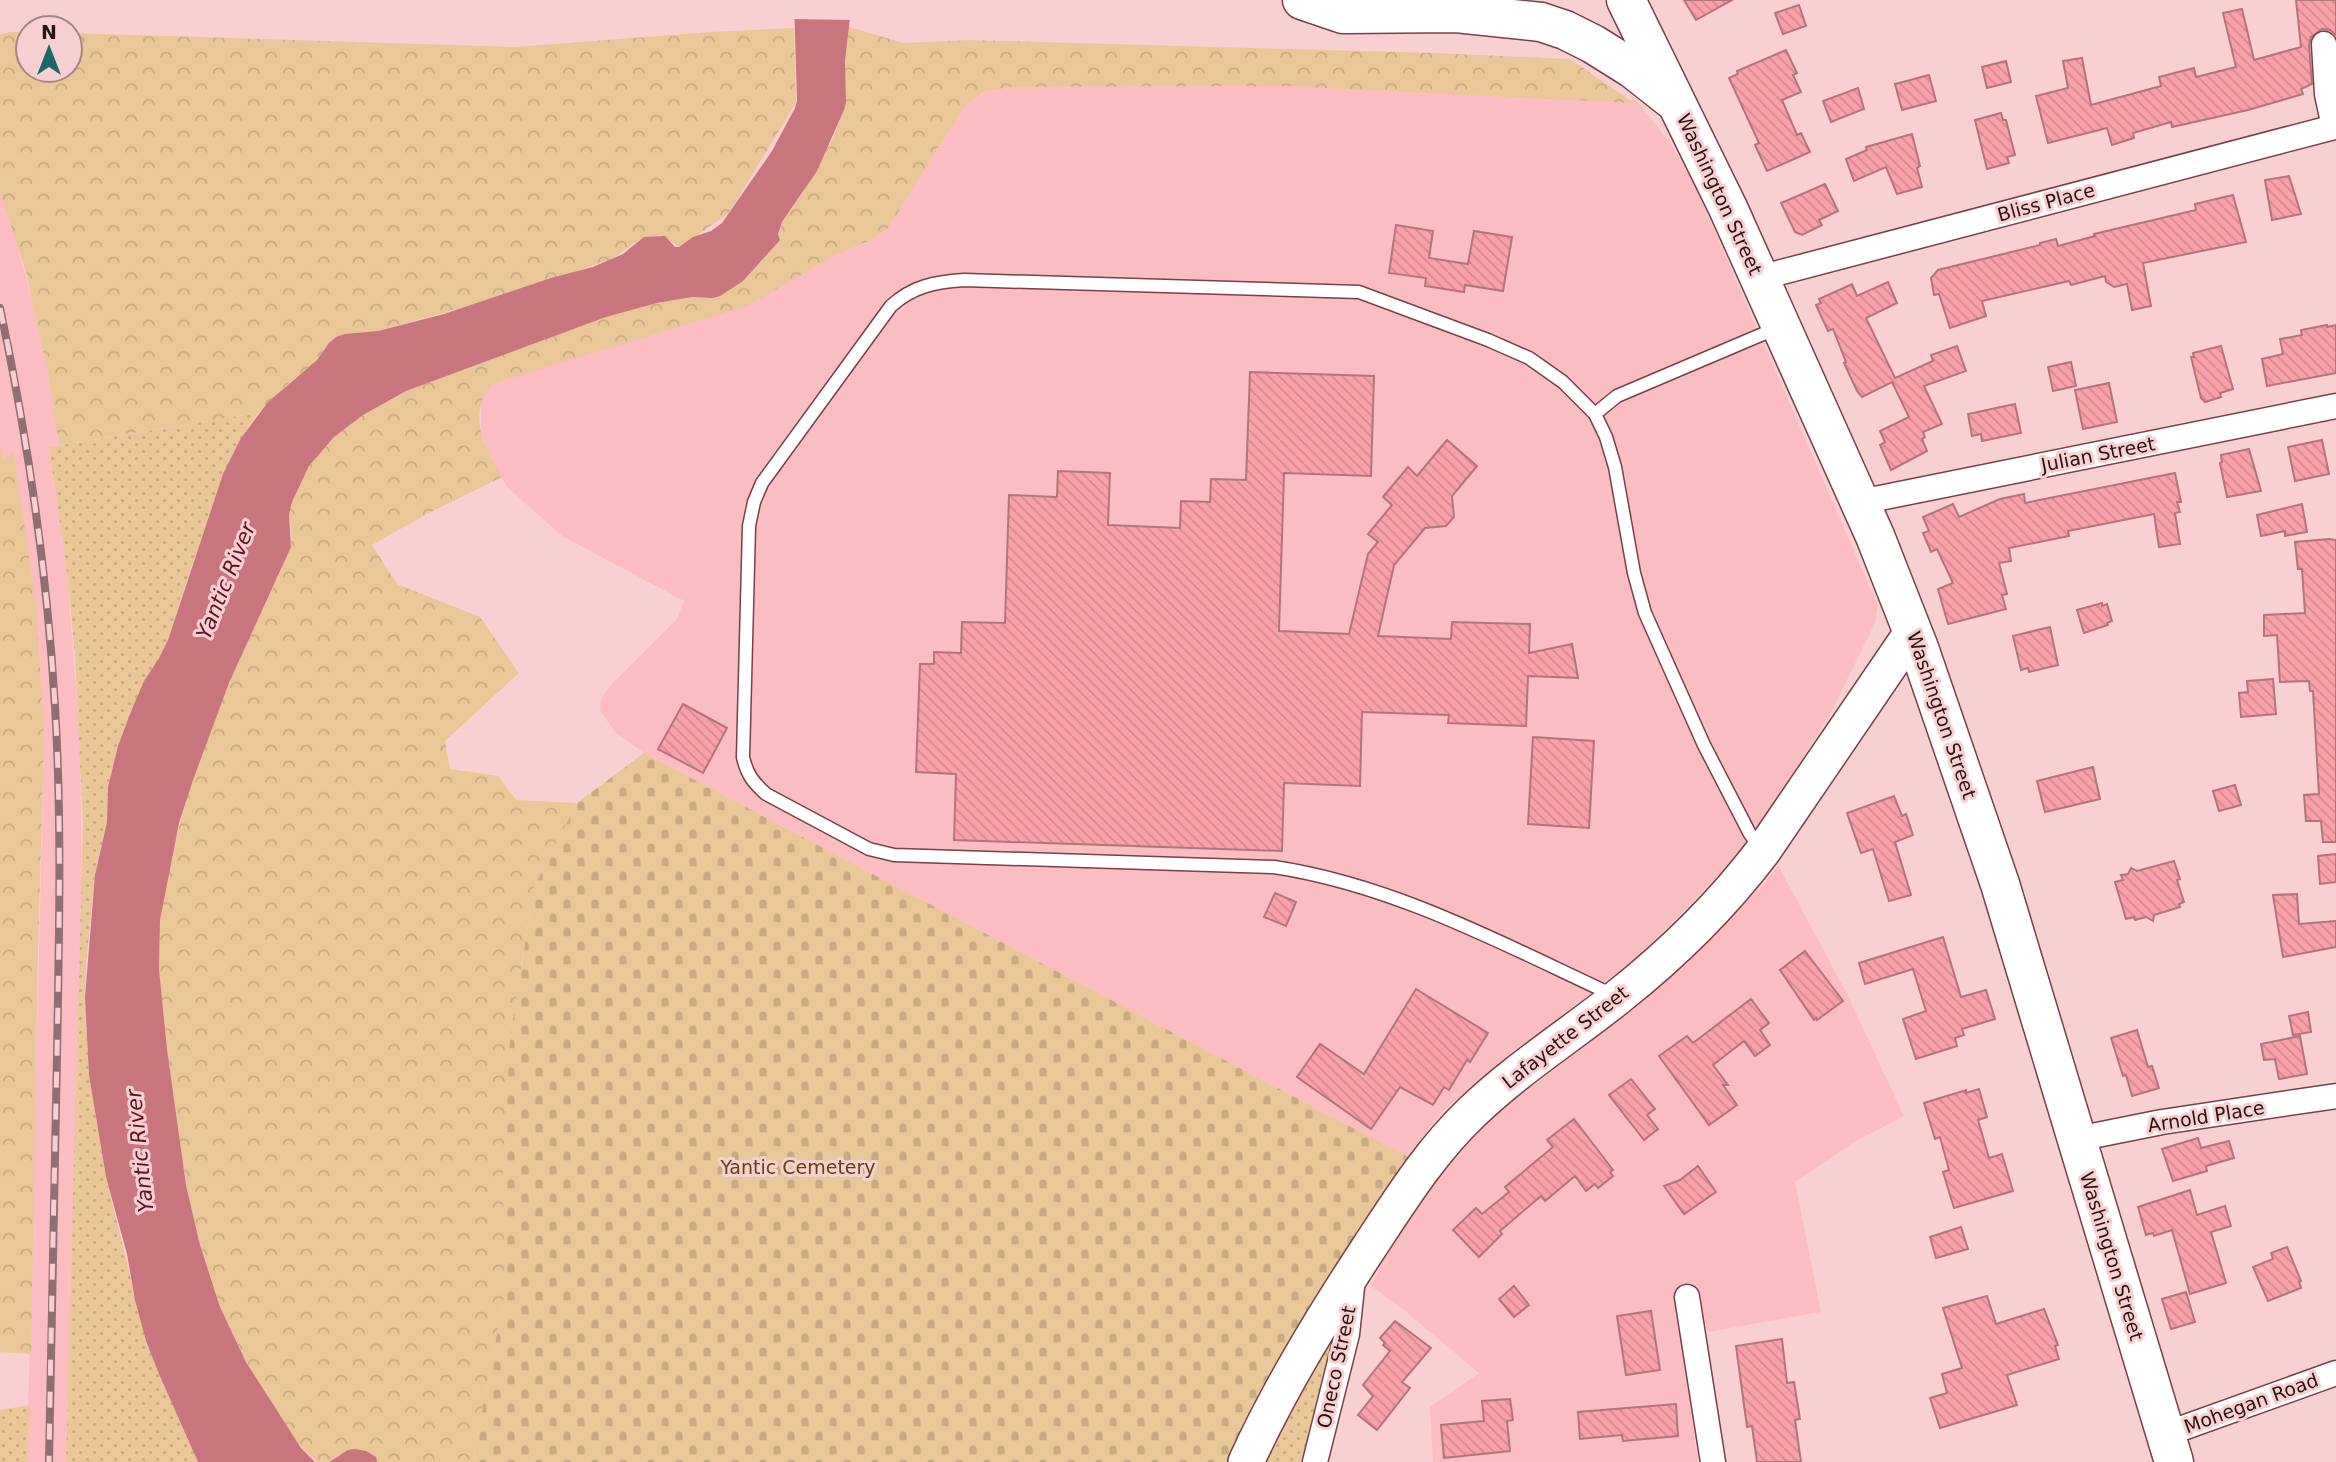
<svg xmlns="http://www.w3.org/2000/svg" width="2336" height="1462" viewBox="0 0 2336 1462" font-family="'DejaVu Sans',sans-serif">
<defs>
<pattern id="forest-crowns" width="20" height="18" patternUnits="userSpaceOnUse" patternTransform="scale(1.75)"><rect width="20" height="18" fill="#eac799"/><path d="M2 6a3 3 0 1 1 6 0M12 15a3 3 0 1 1 6 0" fill="none" stroke="#c9aa83"/></pattern>
<pattern id="cemetery-stones" width="16" height="16" patternUnits="userSpaceOnUse" patternTransform="scale(1.75)"><rect width="16" height="16" fill="#eac799"/><path d="M2 7V4a2 2 0 0 1 4 0v3zM10 15v-3a2 2 0 0 1 4 0v3z" fill="#c9aa83"/></pattern>
<pattern id="park-dots" width="8" height="8" patternUnits="userSpaceOnUse" patternTransform="scale(1.75)"><rect width="8" height="8" fill="#eac799"/><path d="M2 2h.1M6 6h.1" fill="none" stroke="#c9aa83" stroke-width="1.8" stroke-linecap="round"/></pattern>
<pattern id="building-back-hatch" width="6" height="6" patternUnits="userSpaceOnUse" patternTransform="scale(1.75)"><rect width="6" height="6" fill="#f9a0a9"/><path d="M-1 5l2 2M0 0l6 6M5-1l2 2" fill="none" stroke="#d58991"/></pattern>
</defs>
<rect width="100%" height="100%" fill="#f9d0d2"/>
<!-- built -->
<g fill="#fabdc2">
<path d="M1285,86L1636,100L1671,144L1691,177L1878,606L1875,623L1832,710L1773,807L1729,864L1644,951L1442,1111L1408,1157L644,753L616,733L600,711L601,699L610,686L677,619L684,601L562,536L507,487L487,452L481,431V400L484,391L492,384L830,258L879,236L889,227L964,107L984,93L1007,87Z"/>
<path d="M0,186L32,298L54,406L59,445L49,447L67,572L80,741L82,909L66,1462H27L44,740L14,454L4,459L0,446Z"/>
<path d="M1778,865L1847,994L1904,1116L1854,1142L1795,1182L1821,1312L1708,1332L1699,1296L1675,1298L1698,1462H1433L1430,1407L1479,1373L1404,1310L1371,1286L1388,1252L1438,1178L1475,1134L1501,1111L1678,970L1764,884Z"/>
</g>
<!-- forest -->
<g fill="url(#forest-crowns)">
<path d="M849,27L904,43L970,40L1434,53L1570,59L1634,103L1285,86L1007,87L983,93L964,107L889,227L879,236L830,258L747,306L492,384C467,415 484,447 502,477L427,514L372,545L397,584L480,617L519,673L445,741L450,769L498,776L516,800L577,803L534,887L521,967L505,1139L504,1298L475,1446L474,1462H377L355,1449L335,1457L330,1462H317L298,1444L246,1362L220,1307L200,1245L186,1185L167,1049L159,969L160,920L172,852L192,780L229,683L281,570L292,539L289,515L292,502L309,466L334,437L363,415L406,391L606,317L657,303L692,297L707,298L743,281L776,243L782,222L804,191L833,138L844,110L845,61Z"/>
<path d="M794,28L796,103L728,214L680,247L660,235L638,241L610,260L477,304L369,333L345,334L327,346L315,362L289,383L258,413L59,445L50,385L27,276L0,191V35L9,32H28V70H70V33L514,47L711,32Z"/>
<path d="M0,446L4,459L14,453L37,612L44,740L38,951L31,1354L0,1352Z"/>
</g>
<!-- cemetery -->
<path fill="url(#cemetery-stones)" d="M644,753L1408,1157L1351,1242L1292,1343L1230,1462H474L475,1446L504,1298L503,1171L510,1039L534,887L577,803Z"/>
<!-- park -->
<g fill="url(#park-dots)">
<path d="M258,413L241,438L191,568L168,640L159,658L144,681L118,746L108,787L107,822L95,875L86,964L85,997L89,1075L106,1177L146,1341L198,1462H66L83,825L75,656L67,572L49,447Z"/>
<path d="M1333,1337L1302,1462H1261L1274,1434Z"/>
<path d="M30,1405L27,1462H0V1410Z"/>
</g>
<!-- water -->
<g fill="#c8757e">
<path d="M794,0H852L845,61L846,102L844,110L817,171L782,222L778,234L780,240L743,281L720,296L713,298L692,297L657,303L606,317L406,391L363,415L334,437L309,466L292,502L289,515L291,547L229,683L193,780L179,823L160,920L159,969L167,1049L186,1185L200,1245L220,1307L246,1362L301,1448L315,1462H198L159,1374L146,1341L135,1300L127,1254L106,1177L89,1075L85,997L95,875L107,822L108,787L118,746L132,709L144,681L159,658L168,640L223,474L241,438L268,402L317,360L329,343L336,337L345,334L378,331L444,314L551,278L593,267L623,254L644,237L665,236L675,247H679L693,237L711,231L722,223L772,151L795,108L797,101Z"/>
<path d="M355,1449L366,1451L376,1457L377,1462H329L348,1450Z"/>
</g>
<!-- pier -->
<path fill="#f9d0d2" d="M790,0H856L853,20L790,19Z"/>
<!-- building -->
<g fill="url(#building-back-hatch)" stroke="#b3757b" stroke-width="2">
<path d="M1684,0H1732L1696,20Z"/>
<path d="M2296,0H2336V35L2330,30L2322,29L2311,37L2309,45L2312,84L2301,89L2303,94L2248,110L2172,127L2171,122L2133,133L2134,138L2112,145L2107,128L2048,143L2036,96L2068,88L2063,61L2082,58L2091,105L2161,86L2159,77L2194,68L2196,77L2236,67L2223,13L2242,9L2254,60L2301,47Z"/>
<path d="M1799,5L1806,26L1783,34L1775,13Z"/>
<path d="M1786,50L1797,73L1793,75L1801,92L1782,100L1797,135L1801,133L1810,152L1767,171L1755,145L1759,143L1729,78L1738,74L1737,71Z"/>
<path d="M2006,61L2011,82L1987,88L1982,67Z"/>
<path d="M1929,75L1936,101L1902,110L1895,84Z"/>
<path d="M1858,88L1864,109L1831,122L1823,101Z"/>
<path d="M2001,113L2003,120H2006L2015,155L2007,157L2009,163L1987,169L1975,120Z"/>
<path d="M1912,134L1920,166L1917,168L1922,187L1897,194L1886,167L1854,181L1846,159L1867,150L1866,147Z"/>
<path d="M2289,176L2301,214L2272,220L2265,180Z"/>
<path d="M1825,184L1838,211L1819,220L1822,225L1802,235L1795,232L1781,203Z"/>
<path d="M2233,195L2246,242L2143,263L2151,306L2132,310L2127,284L2114,287L2106,282L2105,276L2071,285L2069,281L1982,301L1986,316L1950,328L1939,294L1934,295L1931,278L1938,270L2040,245V243L2056,239L2058,246L2095,236L2094,234L2196,210L2195,204Z"/>
<path d="M1396,225L1433,231L1429,258L1468,264L1474,231L1512,237L1503,291L1465,285L1464,292L1425,286L1426,278L1389,273Z"/>
<path d="M1888,282L1897,303L1866,318L1895,378L1933,361L1931,355L1957,346L1966,371L1924,386L1942,424L1923,432L1925,437L1922,439L1927,451L1891,470L1880,445L1885,442L1880,431L1909,417L1892,382L1862,397L1857,391L1844,363L1846,362L1833,329L1828,331L1816,305L1821,303L1819,299L1852,284L1857,296Z"/>
<path d="M2327,325V327L2336,325V373L2267,386L2262,359L2283,354L2280,339L2302,335L2301,330Z"/>
<path d="M2221,346L2233,389L2220,393L2221,397L2205,402L2201,398L2191,357H2194L2193,353Z"/>
<path d="M2071,362L2076,386L2053,391L2048,367Z"/>
<path d="M1250,372L1374,376L1371,476L1284,473L1279,631L1349,634L1368,554L1378,542L1368,534L1392,505L1383,497L1408,467L1417,476L1447,440L1477,466L1452,496L1454,517L1446,526L1425,528L1394,565L1378,636L1451,639L1452,622L1530,624L1529,653L1572,644L1578,678L1528,676L1526,726L1448,723L1449,715L1362,712L1360,786L1284,783L1282,851L954,840L956,774L916,772L920,664H934V652L961,653L962,622L1005,623L1009,495L1057,497L1058,471L1110,473L1108,525L1180,528L1181,501L1210,502L1211,479L1246,480Z"/>
<path d="M2109,383L2117,422L2083,429L2075,390Z"/>
<path d="M2015,404L2021,433L1982,441L1981,434L1972,436L1968,414Z"/>
<path d="M2322,440L2329,474L2295,481L2288,447Z"/>
<path d="M2249,449L2261,491L2227,497L2220,463L2222,462L2221,455Z"/>
<path d="M2175,473L2181,502H2177L2180,512L2175,513L2180,544L2159,547L2154,514L2068,531L2069,536L2009,548L2011,561L1999,563L2007,594L2002,595L2006,609L1948,624L1938,589L1953,583L1937,549L1931,552L1923,533L1929,531L1923,517L1953,504L1959,517L2000,499L2024,494L2025,503Z"/>
<path d="M2302,504L2307,532L2285,536V531L2261,536L2257,515Z"/>
<path d="M2329,539L2336,540V842H2323L2321,821H2306L2304,795L2319,794L2313,691H2310L2309,681L2280,682L2277,635L2264,636V615L2305,613L2302,569H2298L2295,542Z"/>
<path d="M2102,603V606L2107,604L2112,621L2107,623L2108,625L2084,633L2077,610Z"/>
<path d="M2050,627L2058,665L2029,672L2028,668L2021,670L2013,636Z"/>
<path d="M2273,679L2276,714L2241,717L2239,693L2248,692L2247,681Z"/>
<path d="M683,704L727,728L703,773L658,749Z"/>
<path d="M1533,737L1594,741L1589,828L1528,824Z"/>
<path d="M2093,767L2100,799L2045,812L2037,781Z"/>
<path d="M2235,785L2241,805L2219,811L2213,791Z"/>
<path d="M1894,796L1902,816L1906,814L1913,835L1895,842L1911,895L1889,901L1873,849L1861,853L1847,813Z"/>
<path d="M2336,854V882L2320,884L2318,856Z"/>
<path d="M2174,861L2180,879L2177,880L2184,902L2179,904L2180,907L2154,915L2153,921L2146,917L2135,920L2134,917L2126,919L2115,882L2123,880L2121,875L2128,874L2131,868L2137,871Z"/>
<path d="M1275,893L1296,902L1286,926L1264,917Z"/>
<path d="M2297,894L2299,924L2336,921V947L2283,957L2273,895Z"/>
<path d="M1943,937L1961,997L1986,990L1995,1019L1962,1029L1964,1035L1955,1038L1957,1046L1916,1059L1903,1019L1926,1011L1913,969L1865,984L1859,963Z"/>
<path d="M1805,951L1843,1001L1817,1020L1816,1018L1814,1020L1780,970Z"/>
<path d="M1416,989L1488,1033L1470,1062L1467,1060L1449,1090L1444,1087L1433,1105L1400,1087L1371,1129L1297,1077L1320,1044L1364,1074Z"/>
<path d="M1751,999L1769,1023L1760,1030L1770,1045L1755,1056L1744,1041L1713,1065L1728,1085H1723L1737,1105L1709,1125L1659,1056L1687,1036L1693,1043Z"/>
<path d="M2308,1012L2311,1032L2293,1035L2289,1016Z"/>
<path d="M2137,1030L2148,1067L2152,1066L2159,1088L2132,1096L2126,1075L2123,1076L2111,1038Z"/>
<path d="M2300,1036L2307,1074L2279,1079L2275,1059L2264,1060L2261,1044Z"/>
<path d="M1631,1079L1655,1109L1647,1115L1658,1129L1644,1140L1609,1095Z"/>
<path d="M1979,1089L1987,1117L1978,1120L1989,1158L2002,1154L2013,1191L1954,1208L1943,1172L1949,1170L1940,1137L1935,1139L1924,1103L1966,1090V1093Z"/>
<path d="M1574,1119L1613,1170L1610,1172L1613,1176L1598,1188L1595,1184L1586,1191L1575,1176L1545,1201L1541,1196L1500,1231L1502,1234L1479,1257L1453,1230L1476,1208L1482,1214L1509,1192L1505,1187L1553,1147L1547,1140Z"/>
<path d="M2198,1138L2201,1148L2229,1141L2234,1158L2206,1166L2207,1171L2173,1181L2162,1149Z"/>
<path d="M1698,1166L1716,1192L1684,1214L1664,1186L1680,1180Z"/>
<path d="M2190,1190L2197,1215L2225,1206L2231,1226L2211,1232L2226,1283L2190,1294L2172,1230L2154,1236L2153,1233L2146,1235L2138,1207Z"/>
<path d="M1961,1227L1968,1249L1936,1258L1930,1237Z"/>
<path d="M2287,1247L2301,1281L2299,1282L2301,1288L2268,1301L2253,1267L2273,1259L2271,1253Z"/>
<path d="M1514,1286L1529,1305L1514,1317L1499,1299Z"/>
<path d="M2186,1292L2195,1322L2171,1329L2162,1299Z"/>
<path d="M1987,1296L1996,1324L2044,1309L2058,1345L2055,1346L2059,1359L2007,1375L2017,1405L1940,1428L1930,1398L1947,1393L1942,1374L1962,1368L1943,1308Z"/>
<path d="M1651,1311L1660,1370L1626,1375L1617,1316Z"/>
<path d="M1395,1321L1431,1348L1402,1382L1410,1388L1377,1430L1358,1415L1373,1396L1363,1385L1390,1351L1383,1345L1385,1343L1380,1338Z"/>
<path d="M1782,1339L1787,1383L1794,1382L1800,1419L1795,1420L1801,1462H1757L1752,1426L1747,1427L1736,1346Z"/>
<path d="M1510,1399L1513,1420L1507,1421L1510,1451L1444,1458L1441,1425L1484,1421L1482,1401Z"/>
<path d="M1676,1404L1678,1436L1623,1441L1622,1435L1580,1439L1578,1412Z"/>
</g>
<g fill="none" stroke-linecap="round" stroke-linejoin="round">
<defs>
<g id="lane">
<path d="M1595,414L1617,396L1777,328"/>
<path d="M1613,995C1503,944 1394,885 1274,867L894,855L869,849L766,794C753,782 747,775 743,757L749,526L754,502L762,483L891,306C913,286 935,282 964,280L1359,292L1488,340L1529,358L1563,382L1595,414L1606,437L1615,467L1634,573L1645,613L1704,745L1750,834L1760,848"/>
</g>
<g id="street">
<path d="M1759,278L2334,127L2327,94L2324,44"/>
<path d="M1860,502L2336,406"/>
<path d="M2077,1139L2162,1122L2336,1096"/>
<path d="M1687,1297L1713,1462"/>
<path d="M2166,1434L2336,1373"/>
<path d="M1315,1462L1347,1334L1353,1278"/>
</g>
<path id="secondary" d="M1246,1462C1281,1386 1324,1316 1370,1246C1401,1199 1431,1151 1472,1112C1517,1069 1569,1036 1618,997C1671,955 1722,905 1763,851L1913,631"/>
<g id="highway">
<path d="M1302,0L1343,14L1456,13L1541,22L1565,30L1593,44L1633,69L1671,99"/>
<path d="M1626,0L1728,208L1875,536L1919,648L2000,884L2174,1462"/>
</g>
</defs>
<!-- lane casing -->
<use href="#lane" stroke="#784047" stroke-width="15"/>
<!-- street casing -->
<use href="#street" stroke="#784047" stroke-width="27"/>
<!-- secondary casing -->
<use href="#secondary" stroke="#784047" stroke-width="38"/>
<!-- highway casing -->
<use href="#highway" stroke="#784047" stroke-width="41"/>
<!-- lane -->
<use href="#lane" stroke="#fff" stroke-width="12"/>
<!-- street -->
<use href="#street" stroke="#fff" stroke-width="24"/>
<!-- secondary -->
<use href="#secondary" stroke="#fff" stroke-width="35"/>
<!-- highway -->
<use href="#highway" stroke="#fff" stroke-width="38"/>
<defs>
<path id="rail" d="M0,308C28,439 47,572 55,706C62,822 59,938 57,1055C54,1190 51,1326 49,1462"/>
</defs>
<!-- rail casing -->
<use href="#rail" stroke="#8f6f71" stroke-width="8"/>
<!-- rail -->
<use href="#rail" stroke="#f9d0d2" stroke-width="5" stroke-dasharray="16" stroke-linecap="butt"/>
</g>
<g text-anchor="middle" stroke-width="6" stroke-linejoin="round" paint-order="stroke">
<!-- street labels -->
<g font-size="19" fill="#291114" stroke="#f9d0d2">
<text transform="translate(1720 194) rotate(65)" y="7">Washington Street</text>
<text transform="translate(2046 202) rotate(-15)" y="7">Bliss Place</text>
<text transform="translate(2098 454) rotate(-11)" y="7">Julian Street</text>
<text transform="translate(1942 715) rotate(71)" y="7">Washington Street</text>
<text transform="translate(1565 1037) rotate(-38)" y="7">Lafayette Street</text>
<text transform="translate(2206 1116) rotate(-9)" y="7">Arnold Place</text>
<text transform="translate(2112 1256) rotate(73)" y="7">Washington Street</text>
<text transform="translate(1336 1367) rotate(-78)" y="7">Oneco Street</text>
<text transform="translate(2251 1403) rotate(-20)" y="7">Mohegan Road</text>
</g>
<!-- park labels -->
<g font-size="19" fill="#64420b" stroke="#f9d0d2">
<text x="798" y="1174">Yantic Cemetery</text>
</g>
<!-- water labels -->
<g font-size="21" font-style="italic" fill="#5e1223" stroke="#f9d0d2">
<text transform="translate(226 581) rotate(-68)" y="7">Yantic River</text>
<text transform="translate(140 1151) rotate(-96)" y="7">Yantic River</text>
</g>
</g>
<!-- north arrow -->
<g transform="translate(49 49)"><circle r="33" fill="#f9d0d2" stroke="#a68486" stroke-width="2"/>
<path d="M0-5L12 26L0 18L-12 26Z" fill="#196766"/>
<text y="-10" font-size="19" font-weight="bold" text-anchor="middle" fill="#291114">N</text>
</g>
</svg>
